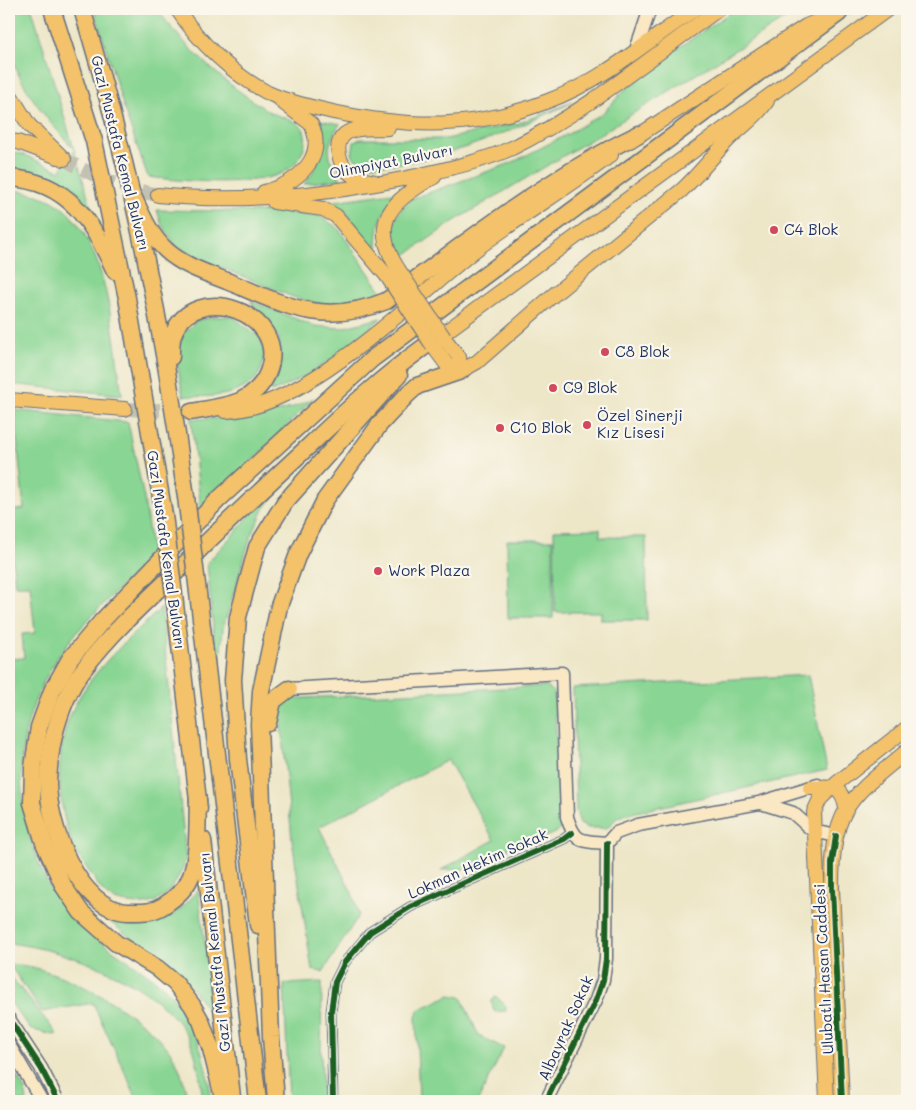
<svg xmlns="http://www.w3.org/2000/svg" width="916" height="1110" viewBox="0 0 916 1110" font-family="Mali,sans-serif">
<rect width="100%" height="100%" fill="#fbf7ec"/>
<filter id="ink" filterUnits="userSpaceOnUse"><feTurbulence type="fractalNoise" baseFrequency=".02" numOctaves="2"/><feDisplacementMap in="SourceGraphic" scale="10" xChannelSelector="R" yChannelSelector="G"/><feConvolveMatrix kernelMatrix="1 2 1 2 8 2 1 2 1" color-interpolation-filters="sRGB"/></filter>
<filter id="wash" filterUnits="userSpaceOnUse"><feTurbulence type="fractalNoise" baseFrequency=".0096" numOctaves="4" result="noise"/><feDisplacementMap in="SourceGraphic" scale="20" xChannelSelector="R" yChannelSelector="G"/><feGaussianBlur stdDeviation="1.12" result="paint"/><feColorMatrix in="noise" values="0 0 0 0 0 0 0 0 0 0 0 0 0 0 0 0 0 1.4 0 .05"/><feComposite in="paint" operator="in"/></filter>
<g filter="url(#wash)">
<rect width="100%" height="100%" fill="#ede6c7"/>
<!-- green -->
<g fill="#89d593" stroke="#528278">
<path d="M9,9H32L93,213C66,182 51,172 9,170V152L22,154L60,171L75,150C49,122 17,85 9,47C7,35 9,21 9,9Z"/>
<path d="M94,9H157C187,50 225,84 268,111C278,117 291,118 300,125C307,131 306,142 303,150C300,158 295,165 287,170C264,188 178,181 148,177L126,115Z"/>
<path d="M735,9H801L597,136L456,220L401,258C398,254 394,249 392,245C387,228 400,209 411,199L511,163L568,134L603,113L644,69L684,44Z"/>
<path d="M575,101C515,129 426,172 359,164L352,154L354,142L360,139H446L519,123Z"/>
<path d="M320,120L340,124C325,146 326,157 341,179L304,184C319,166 329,143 320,120Z"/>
<path d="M9,189C25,192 46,195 60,206C109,242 113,338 122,395L9,384Z"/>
<path d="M399,192C379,214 377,226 377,256L346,212L328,202Z"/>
<path d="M157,210L281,212L319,216L338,228L384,295L356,306L315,303L293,297L195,257L175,245L161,223Z"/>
<path d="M250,301L314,326L341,328L381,318C348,348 313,376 271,392L280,361L279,338Z"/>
<path d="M232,316L261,339C262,345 265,352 264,358C259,397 213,398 183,396L176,356L183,334L196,321L212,317Z"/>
<path d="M314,398L201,512L191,419C235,418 274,419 314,398Z"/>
<path d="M14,410L128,422L144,498L152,555C126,583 91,614 68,643C24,701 11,764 29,834C35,855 49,894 65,909C76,919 86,930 98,939C120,957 147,971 168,991C196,1019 206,1064 212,1101H203C200,1079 198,1055 187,1035C156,981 67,950 9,943V659L24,658L22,634L35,633L30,585H15L9,520V511L24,509Z"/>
<path d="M300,461L264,509L250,539L223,628L218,682L207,563Z"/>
<path d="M600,529V537H646L647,620H601V612H555L554,530Z"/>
<path d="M507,540H553V618H508Z"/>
<path d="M161,608L186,859C179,880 165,906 139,904C130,903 121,903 113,899C102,894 97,883 91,874C86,867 80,859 76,852C56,811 54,752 72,711C91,670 129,639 161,608Z"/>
<path d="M808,675L827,770L627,814L617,818L607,828H588L580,824L576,811L573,688Z"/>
<path d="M546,686L554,692L561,828L556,833L510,848L466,869L441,870L494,840L448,760L319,827L352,893L359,915L323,972L312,970L292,840L279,704L285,699Z"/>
<path d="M198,890L216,1025C186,968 154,958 108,920C117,919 122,925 131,925C160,928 181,912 198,890Z"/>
<path d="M9,964C56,965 134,1009 165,1045C179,1061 184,1081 188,1101H138L93,1003L42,1012Z"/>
<path d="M9,974L57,1034L53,1035L30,1029L9,1000Z"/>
<path d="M322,982L321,1052L323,1101H289L284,984Z"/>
<path d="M450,995L461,997L479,1036L504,1048L478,1101H419L416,1018L418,1010Z"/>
<path d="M496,996L506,1006V1011L495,1012L491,1002Z"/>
<path d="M9,1065L25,1090L27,1101H13L9,1096Z"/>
</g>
</g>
<g filter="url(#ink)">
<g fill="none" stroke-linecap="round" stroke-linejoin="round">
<!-- primary-tunnel -->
<g stroke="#c3c1b2" stroke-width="14" stroke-dasharray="14 7" stroke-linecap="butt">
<path d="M64,159C97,178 120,187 158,195"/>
<path d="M125,409L183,411"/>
</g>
<defs>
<path id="street" d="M333,1101L331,1012L335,982L345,962L370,932L410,907L564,839L572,833"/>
<g id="secondary">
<path d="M636,50L650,9"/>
<path d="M289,689L562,673L567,817C575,843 581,841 607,843"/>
<path d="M761,803L793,813L813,831L836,836"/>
<path d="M607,843L616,833L638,825L759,803L818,785"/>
<path d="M9,1019L41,1068L58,1101"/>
<path d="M9,1045L42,1101"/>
<path d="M546,1101L596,1000L603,980L606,959L607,843"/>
</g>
<g id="primary">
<path d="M177,9C199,42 232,74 268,93C287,102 312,107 333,112C410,128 474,130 548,101C602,81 648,41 695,9"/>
<path d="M9,93L29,125L64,159"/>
<path d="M9,141L18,142L58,157"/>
<path d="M630,141L806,26L846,9"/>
<path d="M375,182C367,180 359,180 352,175C340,167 332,145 345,134C355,126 376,129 388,128"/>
<path d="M264,192C295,184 328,159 311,124L282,102"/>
<path d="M158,195C245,204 335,194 421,175C451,168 483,161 512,148C586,112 652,56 719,9"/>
<path d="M274,202L323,209L336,216L387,276"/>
<path d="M398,269C368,222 392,200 434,177"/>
<path d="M444,338L459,357L461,371"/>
<path d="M433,341L888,9"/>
<path d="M433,346L447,365L461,371L477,362L551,297L682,190C699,174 713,156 729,139C743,125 756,118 767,101"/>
<path d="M9,400L125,409"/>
<path d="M225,411C303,411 413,299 474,251C518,217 567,189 611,155"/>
<path d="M810,788C831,788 840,783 846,807"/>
<path d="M827,1101L814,812L820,799L837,783L907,728"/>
<path d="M842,1101L832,888C832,807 849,799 907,751"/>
</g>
<g id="highway">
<path d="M52,9L94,141L127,298L164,515"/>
<path d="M82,9C131,168 164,332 186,497"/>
<path d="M9,178C69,181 92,222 115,271"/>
<path d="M131,192C141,213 149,234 166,250C182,265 206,273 227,281C285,305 322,327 386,301C468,241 547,178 639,134"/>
<path d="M171,357C171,351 171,341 173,335C192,279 291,312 268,372C263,385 252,395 240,401C225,407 207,409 191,412"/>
<path d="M196,576L258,1101"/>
<path d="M174,595L199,809"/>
<path d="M268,723L273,701L289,689"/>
<path d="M198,799C197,823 199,853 191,876C186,889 174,899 163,906C152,913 141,912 128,912C78,910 48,824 48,782C49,764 51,745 56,728C62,707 72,683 86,666C114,629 157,591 191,558C230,519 270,482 310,445C347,410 382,377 424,347"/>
<path d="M203,840L232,1097"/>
<path d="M258,925L238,759L233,680L238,617L257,547L285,502L399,375"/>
<path d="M224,1101L211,1049L201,1021L192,1005L175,983L157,968L116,943L81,912L64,887L44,843L32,803L33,767L39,727L52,691L70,659L102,621L219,499L372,359L839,13"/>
<path d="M276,1101L271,1037L259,724L261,691L279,606L298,554L325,500L380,424L407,395L417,386L461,371"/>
</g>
</defs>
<!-- street casing -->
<use href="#street" stroke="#646f83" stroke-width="11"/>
<!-- secondary casing -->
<use href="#secondary" stroke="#646f83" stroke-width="15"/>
<!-- primary casing -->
<use href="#primary" stroke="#646f83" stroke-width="16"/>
<!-- highway casing -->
<use href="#highway" stroke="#646f83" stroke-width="19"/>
<!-- street -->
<use href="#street" stroke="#fff" stroke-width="9"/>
<!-- secondary -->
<use href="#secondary" stroke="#fae7c3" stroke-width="12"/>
<!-- primary -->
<use href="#primary" stroke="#f3c26a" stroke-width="14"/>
<!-- highway -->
<use href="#highway" stroke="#f3c26a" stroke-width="16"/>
<defs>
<g id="primary-bridge">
<path d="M398,269L444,338"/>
<path d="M387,276L433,346"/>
</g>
<g id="highway-bridge">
<path d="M186,497L196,576"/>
<path d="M164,515L174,595"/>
</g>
</defs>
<!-- primary-bridge casing -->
<use href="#primary-bridge" stroke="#646f83" stroke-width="16" stroke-linecap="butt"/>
<!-- highway-bridge casing -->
<use href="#highway-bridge" stroke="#646f83" stroke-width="19" stroke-linecap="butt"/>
<!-- primary-bridge -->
<use href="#primary-bridge" stroke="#f3c26a" stroke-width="14"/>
<!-- highway-bridge -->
<use href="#highway-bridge" stroke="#f3c26a" stroke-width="16"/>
<defs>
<g id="cycleway">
<path d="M836,836L832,863V888L842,1101"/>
<path d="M9,1019L41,1068L58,1101"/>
<path d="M333,1101L331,1012L335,982L345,962L370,932L410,907L564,839L572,833"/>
<path d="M546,1101L596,1000L603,980L606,959L607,843"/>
</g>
</defs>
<!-- cycleway casing -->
<use href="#cycleway" stroke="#fbf7ec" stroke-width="9"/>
<!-- cycleway -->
<use href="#cycleway" stroke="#1b5e20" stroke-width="6"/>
</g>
</g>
<!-- markers -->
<g fill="#d1495b" stroke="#fbf7ec" stroke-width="2">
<circle cx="774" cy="230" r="5"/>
<circle cx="605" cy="352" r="5"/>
<circle cx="553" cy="388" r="5"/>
<circle cx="587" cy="425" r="5"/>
<circle cx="500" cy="428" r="5"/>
<circle cx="378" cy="571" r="5"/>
</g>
<g text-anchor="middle" stroke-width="4.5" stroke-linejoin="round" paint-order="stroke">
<!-- street labels -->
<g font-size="15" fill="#1b2f5e" stroke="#fbf7ec">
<text transform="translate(120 153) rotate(76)" y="5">Gazi Mustafa Kemal Bulvarı</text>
<text transform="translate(391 162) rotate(-11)" y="5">Olimpiyat Bulvarı</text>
<text transform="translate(166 550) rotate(82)" y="5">Gazi Mustafa Kemal Bulvarı</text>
<text transform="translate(478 864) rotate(-24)" y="5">Lokman Hekim Sokak</text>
<text transform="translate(215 952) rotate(-96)" y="5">Gazi Mustafa Kemal Bulvarı</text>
<text transform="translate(824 969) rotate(-93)" y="5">Ulubatlı Hasan Caddesi</text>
<text transform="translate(566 1028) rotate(-66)" y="5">Albayrak Sokak</text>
</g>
<!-- poi labels -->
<g font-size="15" fill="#1b2f5e" stroke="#fbf7ec" text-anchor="start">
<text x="784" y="235">C4 Blok</text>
<text x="615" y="357">C8 Blok</text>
<text x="563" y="393">C9 Blok</text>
<text x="597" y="421">Özel Sinerji<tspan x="597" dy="17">Kız Lisesi</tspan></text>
<text x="510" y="433">C10 Blok</text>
<text x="388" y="576">Work Plaza</text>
</g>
</g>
<!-- margin -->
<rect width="916" height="1110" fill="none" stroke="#fbf7ec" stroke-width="30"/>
</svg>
